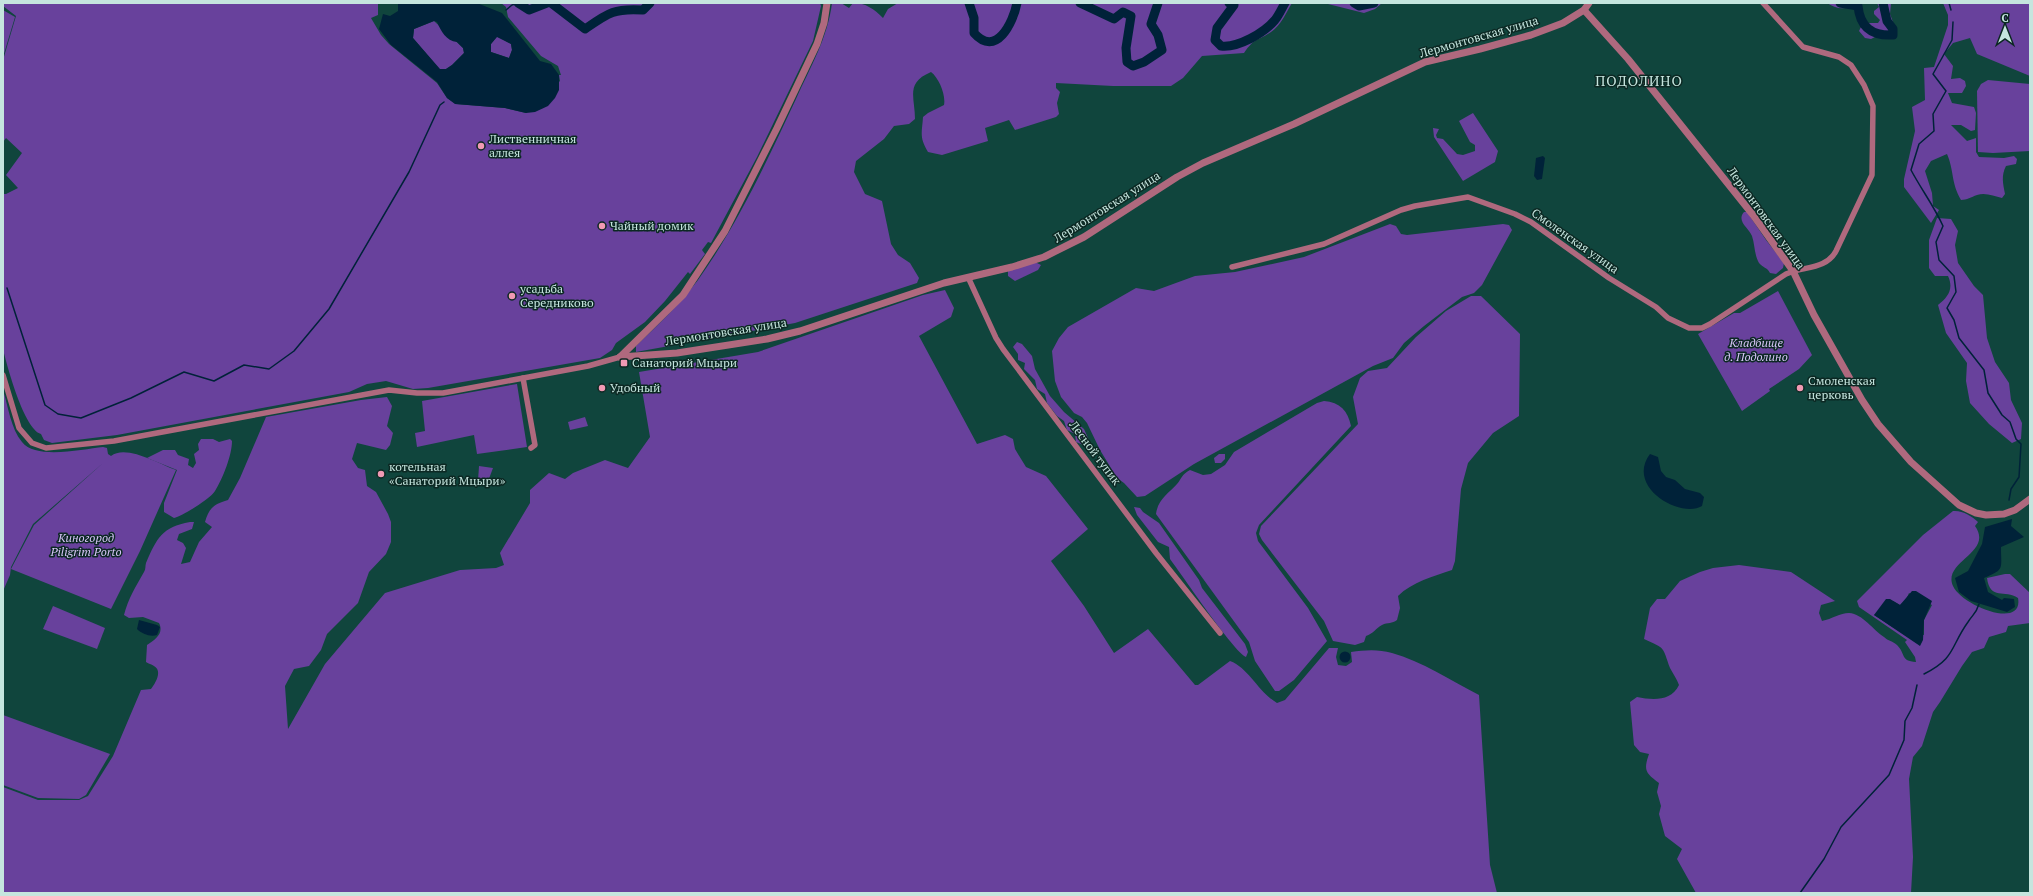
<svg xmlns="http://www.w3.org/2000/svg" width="2033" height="896" viewBox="0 0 2033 896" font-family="'PT Serif',serif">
<rect width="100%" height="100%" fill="#10453d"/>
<!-- green -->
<g fill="#68419c" fill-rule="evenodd">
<path d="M3,3H378V15L371,18L381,35L389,44L437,83L447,98L456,104L505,108L526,113L560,81L559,75H561L558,66L541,56L508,17L506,7L501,3H820L821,6L813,41L757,157L711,243L708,242L702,250L705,254L690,274L688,272L665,301L645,322L616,343L612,350L600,358L428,388L413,389L386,381L367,384L349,392L117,435L52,443L44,440L41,434C24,429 7,366 3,349V194H6L18,188L6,175L22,153L6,138L3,142V60L16,16L3,6Z"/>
<path d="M832,3H841L849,8L853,3C866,3 874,9 883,18L888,9L898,3H1292C1286,13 1281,25 1271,32C1258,41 1255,37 1244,53L1202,56L1183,78L1171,86H1113L1056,83V88L1060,92L1057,103L1059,114L1056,117L1015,130L1009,120L985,128L988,141L942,155L928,152C919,137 922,133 923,117L928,113L944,105C946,95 939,78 931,72C905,83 915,97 915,119L909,124L894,126L884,139L856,161L854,172L865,194L882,201L891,244L898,255L910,263L919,278L917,283L795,323L636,352V346C658,325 680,304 698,280C738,224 767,161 796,99C810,68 828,37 832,3Z"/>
<path d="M1324,3H1382L1375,9L1364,13Z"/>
<path d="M1827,3H1853C1846,12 1835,8 1827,3Z"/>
<path d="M1877,3H1891L1890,14L1897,33L1894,38L1885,39L1877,36L1871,39L1865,38L1859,31L1863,23H1878L1880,20L1874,14V11L1879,7Z"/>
<path d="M1943,3H2030V76L1977,54L1970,38L1953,43L1944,54L1953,66L1951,79L1960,78L1965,81L1966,86L1962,93H1948L1952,103L1974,107L1976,113L1975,130L1971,131L1961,125H1951L1967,141L1976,138V152L1979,157L2004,158L2014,156L2017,159L2016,164L2006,166C2001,176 2003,183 2005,194L2002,198C1994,196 1985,192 1977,195C1971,197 1967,200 1961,200C1951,183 1954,170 1947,154L1931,161L1925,171L1932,193L1933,206L1939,210L1931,223L1904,187V179L1915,131L1912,107L1925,100L1924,68L1934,67L1948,25V15Z"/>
<path d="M3,10L15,17L3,57Z"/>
<path d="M434,21L463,48L464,53L452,65L446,69L440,70L413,38L414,29Z"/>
<path d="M497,36L511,44L512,50L509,58L491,52V44Z"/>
<path d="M1988,80L2030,84V151L1993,153L1978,152L1977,91L1981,84Z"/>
<path d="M1473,113L1498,151L1495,162L1463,181L1434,137L1433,128L1439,129L1436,135L1437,138L1443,139L1457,154L1463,155L1475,151V145L1470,142L1459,121Z"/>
<path d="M1744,212H1747L1766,240L1784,263L1783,268L1776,274L1770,273C1767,267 1763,268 1759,263C1754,254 1755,245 1752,236C1749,228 1736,221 1744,212Z"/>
<path d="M1937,218L1951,219L1958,231L1955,245L1958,263L1974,286L1983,295L1987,338L1995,362L2009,383L2011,400L2022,423L2021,439L2012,443L1989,424L1970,403L1966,381L1967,363L1946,333L1938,305C1948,297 1954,289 1948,276H1935L1929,268V240Z"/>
<path d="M1390,224L1396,226L1401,234L1407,235L1503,224L1509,225L1512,230L1482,285L1474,293L1462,297L1424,326L1404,343L1393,358L1373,366L1194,464L1145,496L1137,497L1124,483L1117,478L1100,450L1087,423L1082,417L1074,413L1061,397L1055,381L1052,351L1059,338L1068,327L1136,288L1154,291L1195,276L1235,272L1304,257Z"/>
<path d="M1035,262L1041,265L1038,270L1015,281L1008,276V271Z"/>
<path d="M945,290L954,308L951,317L919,336L977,444L1005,435L1013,439L1015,449L1026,467L1046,476L1088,529L1051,561L1084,606L1114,653L1148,629L1195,685H1198L1230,661C1249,668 1258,692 1277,703L1285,700L1329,648H1338L1336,657L1338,665L1346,666L1352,662L1351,652C1365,650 1378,649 1392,653C1421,661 1452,681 1479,695L1490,865L1497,893H3V787L38,800H79L88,796L113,756L141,690L151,689C155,684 163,671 154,666C151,664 149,664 146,662L147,645C156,639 164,633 159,623L143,617L129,618L124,615C128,599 136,586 144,572C146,569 145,566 146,563C157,538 162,527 190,522H194L192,529L179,534L177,540L183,543L186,548L181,564L190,562L199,542L212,527L205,522C209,508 214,504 228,500L240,478L266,417L361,400L387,397L392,406L387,426L393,433L390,445L386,450L357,443L352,459L358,468L365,470L367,486L376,492L388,514L391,522V542L386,554L369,572L358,603L327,634L321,650L309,666L294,669L285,686L288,729L325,664L385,593L460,570L496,568L504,565L500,553L530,503V490L549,473L565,479L573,473L605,460L628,468L650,437L639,372L758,352L923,295Z"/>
<path d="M1778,291L1812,355L1799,369L1769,389L1770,391L1742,411L1698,334L1734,313H1740Z"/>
<path d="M1471,296H1481L1520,334L1519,416L1493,433L1468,463L1461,489L1455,561L1452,570C1434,576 1412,582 1398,596L1400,608L1397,620C1392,624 1388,622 1382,625C1376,628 1373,634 1366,636L1364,642L1355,645L1333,641L1324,621L1262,540L1259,534L1261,526L1358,424L1353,397L1360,378L1368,371L1387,368L1416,337L1446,311Z"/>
<path d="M1017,342L1022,344L1032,356L1035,369L1050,396L1064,412L1084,429L1095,454L1086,446L1076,442L1075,434L1067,430L1064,421L1057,416L1047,403L1045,394L1037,389L1035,380L1024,369L1025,363L1018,360V354L1013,347Z"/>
<path d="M517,384L527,447L477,454L474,435L417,447L415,433L425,431L422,401Z"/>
<path d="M3,390C8,406 11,429 22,442C36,460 83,449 103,447L107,448L108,454L111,456C126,444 159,464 176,470L140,551L111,609L11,569L34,525L103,463L33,524L11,567L10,575L3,591Z"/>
<path d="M1324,401C1340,402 1348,411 1351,426L1259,525L1256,533L1258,541L1308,608L1327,641L1294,680L1279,691H1275L1255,661L1249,642L1156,514C1158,499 1168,494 1177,484C1182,478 1181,475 1190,470L1203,475L1211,474L1225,465L1234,452L1317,403Z"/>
<path d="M585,417L588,426L570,430L568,422Z"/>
<path d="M201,439H213L219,442L230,439L232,441C232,455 223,478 215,491C211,498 183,516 174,518L164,512V503L177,470L147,458L163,450H175L178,455L189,459L188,465L193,468L196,463L194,454L199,450L198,444Z"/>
<path d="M1219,454H1225V459L1221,463H1215L1214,458Z"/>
<path d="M479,466L493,468L487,484L478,481Z"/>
<path d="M1134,507L1140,508L1143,512L1159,523L1199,580L1202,588L1245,644L1248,652L1246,657C1234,652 1182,575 1170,559L1169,547L1158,542L1137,515Z"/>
<path d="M1953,511C1962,510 1972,516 1978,522L1975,526C1994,553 1942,561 1953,586C1962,606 2024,630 2018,598C2005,589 1990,601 1987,578L2005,574H2010L2030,593V623L2008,626L2006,632L1989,637L1984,648L1972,652L1962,666L1940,702L1933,712L1922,746L1913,757L1909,779L1913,857L1911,893H1696L1677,859L1682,849L1665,836L1659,814L1661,806L1657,792L1659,783C1646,773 1643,771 1649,754L1640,752L1634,745L1630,702L1637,697C1652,700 1671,702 1679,685C1677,679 1673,674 1670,668C1662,646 1666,649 1644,639L1650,608L1657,599H1665L1680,581L1700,572L1713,568L1739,565L1791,572L1835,601L1821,605L1819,613L1822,621C1832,619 1840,613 1849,613C1863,614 1873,630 1884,637C1888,641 1893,641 1897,645C1906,654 1900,661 1916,662L1915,657L1905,642L1907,640L1859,607L1857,601L1923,535ZM1909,593L1932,605L1924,620V635L1894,628L1874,615L1893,601L1900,605L1906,600Z"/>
<path d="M53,606L105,628L97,649L43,629Z"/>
<path d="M3,715L110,754L86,795L79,799L38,798L3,785Z"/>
</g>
<!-- water -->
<g fill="#002239" fill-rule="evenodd">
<path d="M398,3H477L502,13L540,61L551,64L559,75V90L555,98L548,106L535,112L526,113L505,108L455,104L447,98L437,82L391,45L379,29L383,14L390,16L398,11ZM434,21L437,22C441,31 446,41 457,42L463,48L464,53L452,65L446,69H440L413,38L414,29ZM497,37L511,44L512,50L509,58L491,52V44Z"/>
<path d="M1543,156L1545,158L1542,179L1537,180L1534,176L1536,158Z"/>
<path d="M1650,454L1658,457L1661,471L1666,477L1675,480L1685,489L1700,493L1704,497L1702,506C1681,519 1625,487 1650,454Z"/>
<path d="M2012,519L2011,526L2024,537L2001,547C2001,570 2005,569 1984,578L1988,592L2002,600L2004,598L2014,599L2015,607L2007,612L1971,601L1959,592L1955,578L1968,571L1982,544L1985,527Z"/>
<path d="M1912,591H1916L1932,601L1924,620L1923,640L1920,646L1874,615L1886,599H1890L1900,605Z"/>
<path d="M139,620L157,625L160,627L157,635C150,637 142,634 137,629Z"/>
<circle cx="1345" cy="657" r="5.5"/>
</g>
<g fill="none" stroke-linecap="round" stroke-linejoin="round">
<!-- stream -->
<g stroke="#002239" stroke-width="1.5">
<path d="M1949,3L1951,10"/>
<path d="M506,10L512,5L518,3"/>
<path d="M1953,22L1952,40L1933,74L1946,91L1933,114L1934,131L1919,144L1911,170C1921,189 1934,206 1943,226L1936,242L1939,260L1954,276L1956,292L1947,308L1954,320L1959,338L1984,370L1988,393L2002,415L2010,422L2016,439L2021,444L2019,477L2011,489L2009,500"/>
<path d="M7,288L45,405L58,414L81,418L131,398L184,372L214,381L244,365L269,369L294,351L329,309L409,172L440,105L444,102"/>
<path d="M1924,674C1956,658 1950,647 1968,622C1973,614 1976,614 1979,604"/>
<path d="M1800,893L1824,859L1841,827L1889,775L1904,740L1905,721L1912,708L1917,685"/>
</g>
<!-- river -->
<g stroke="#002239" stroke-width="9">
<path d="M518,3L529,10L547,3"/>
<path d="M551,3L585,29C608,13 614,8 643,10L650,3"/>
<path d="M969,3L974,18V33C996,58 1013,23 1017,3"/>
<path d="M1080,3L1114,19L1123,12L1131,16L1126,48L1127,62L1133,66L1144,62L1162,50L1158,35L1151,24L1158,3"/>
<path d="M1229,3L1234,5L1217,28L1215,40L1221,46C1238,48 1264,33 1275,20C1279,15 1282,8 1285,3"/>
<path d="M1354,3L1359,6L1374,3"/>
<path d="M1840,3L1858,6C1860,27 1872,36 1893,35V29L1887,21L1883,3"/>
</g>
<!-- minor -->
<g stroke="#af697e" stroke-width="5.5">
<path d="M1232,267L1324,244L1401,210L1415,206L1468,197L1515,214L1531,222L1609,278L1656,307L1668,318L1689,328H1702L1710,324L1786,274C1803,266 1826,270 1836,251L1872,175L1873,106L1864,85L1851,65L1839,57L1803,47L1763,3"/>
<path d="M968,277L996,338L1003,349L1156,553L1220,633"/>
<path d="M3,375L19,428L32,443L46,448L114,441L389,390L417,393H443L588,366L620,357"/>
<path d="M523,378L535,445L531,448"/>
</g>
<!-- tertiary -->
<g stroke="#af697e" stroke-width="7">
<path d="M1584,10L1628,59L1753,215L1793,271L1814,315L1862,400L1878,424L1911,462L1959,505L1976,513L1986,515L2004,514L2015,510L2030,499"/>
<path d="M620,357L677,353L767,339L800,331L944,283L1012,267L1044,257L1084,237L1177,177L1203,163L1294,124L1425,62L1480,49L1531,35L1563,23L1584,10L1589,3"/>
<path d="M620,357L683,295L725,231L777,128L817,44L824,23L827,3"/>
</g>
</g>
<!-- markers -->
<g fill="#f19ab4" stroke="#0c2823" stroke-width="1.5">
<circle cx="481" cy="146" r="4"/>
<circle cx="602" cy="226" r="4"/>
<circle cx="512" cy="296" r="4"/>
<rect x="620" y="359" width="8" height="8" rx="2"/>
<circle cx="602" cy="388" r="4"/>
<circle cx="1800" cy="388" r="4"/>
<circle cx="381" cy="474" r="4"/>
</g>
<g text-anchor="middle" stroke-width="3" stroke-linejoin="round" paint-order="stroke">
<!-- street labels -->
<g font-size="12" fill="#c5e5de" stroke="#0c2823">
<text transform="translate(1479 37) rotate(-16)" y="4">Лермонтовская улица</text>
<text transform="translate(1107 207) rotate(-32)" y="4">Лермонтовская улица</text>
<text transform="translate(1766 218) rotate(54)" y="4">Лермонтовская улица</text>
<text transform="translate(1575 241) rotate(35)" y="4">Смоленская улица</text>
<text transform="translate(726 332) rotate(-9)" y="4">Лермонтовская улица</text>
<text transform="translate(1095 453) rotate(53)" y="4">Лесной тупик</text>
</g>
<!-- poi labels -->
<g font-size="12" fill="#c5e5de" stroke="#0c2823" text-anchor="start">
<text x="489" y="143">Лиственничная<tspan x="489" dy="14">аллея</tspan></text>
<text x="610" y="230">Чайный домик</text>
<text x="520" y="293">усадьба<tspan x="520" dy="14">Середниково</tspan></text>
<text x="632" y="367">Санаторий Мцыри</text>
<text x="1808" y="385">Смоленская<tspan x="1808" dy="14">церковь</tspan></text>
<text x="610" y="392">Удобный</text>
<text x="389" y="471">котельная<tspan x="389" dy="14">«Санаторий Мцыри»</tspan></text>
</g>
<!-- park labels -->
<g font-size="12" font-style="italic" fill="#d6c4f6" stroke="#0c2823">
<text x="1756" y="347">Кладбище<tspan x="1756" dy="14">д. Подолино</tspan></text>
<text x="86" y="542">Киногород<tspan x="86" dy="14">Piligrim Porto</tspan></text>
</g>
<!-- quarter labels -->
<g font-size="14" letter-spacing="1" fill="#c5e5de" stroke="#0c2823">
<text x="1639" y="86">ПОДОЛИНО</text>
</g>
</g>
<!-- border -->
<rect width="2033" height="896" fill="none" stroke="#c5e5de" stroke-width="8"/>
<!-- north arrow -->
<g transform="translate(2005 28)" stroke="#0c2823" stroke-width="3" paint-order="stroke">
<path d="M0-3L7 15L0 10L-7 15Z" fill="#c5e5de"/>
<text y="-6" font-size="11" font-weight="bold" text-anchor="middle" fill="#c5e5de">С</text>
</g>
</svg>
